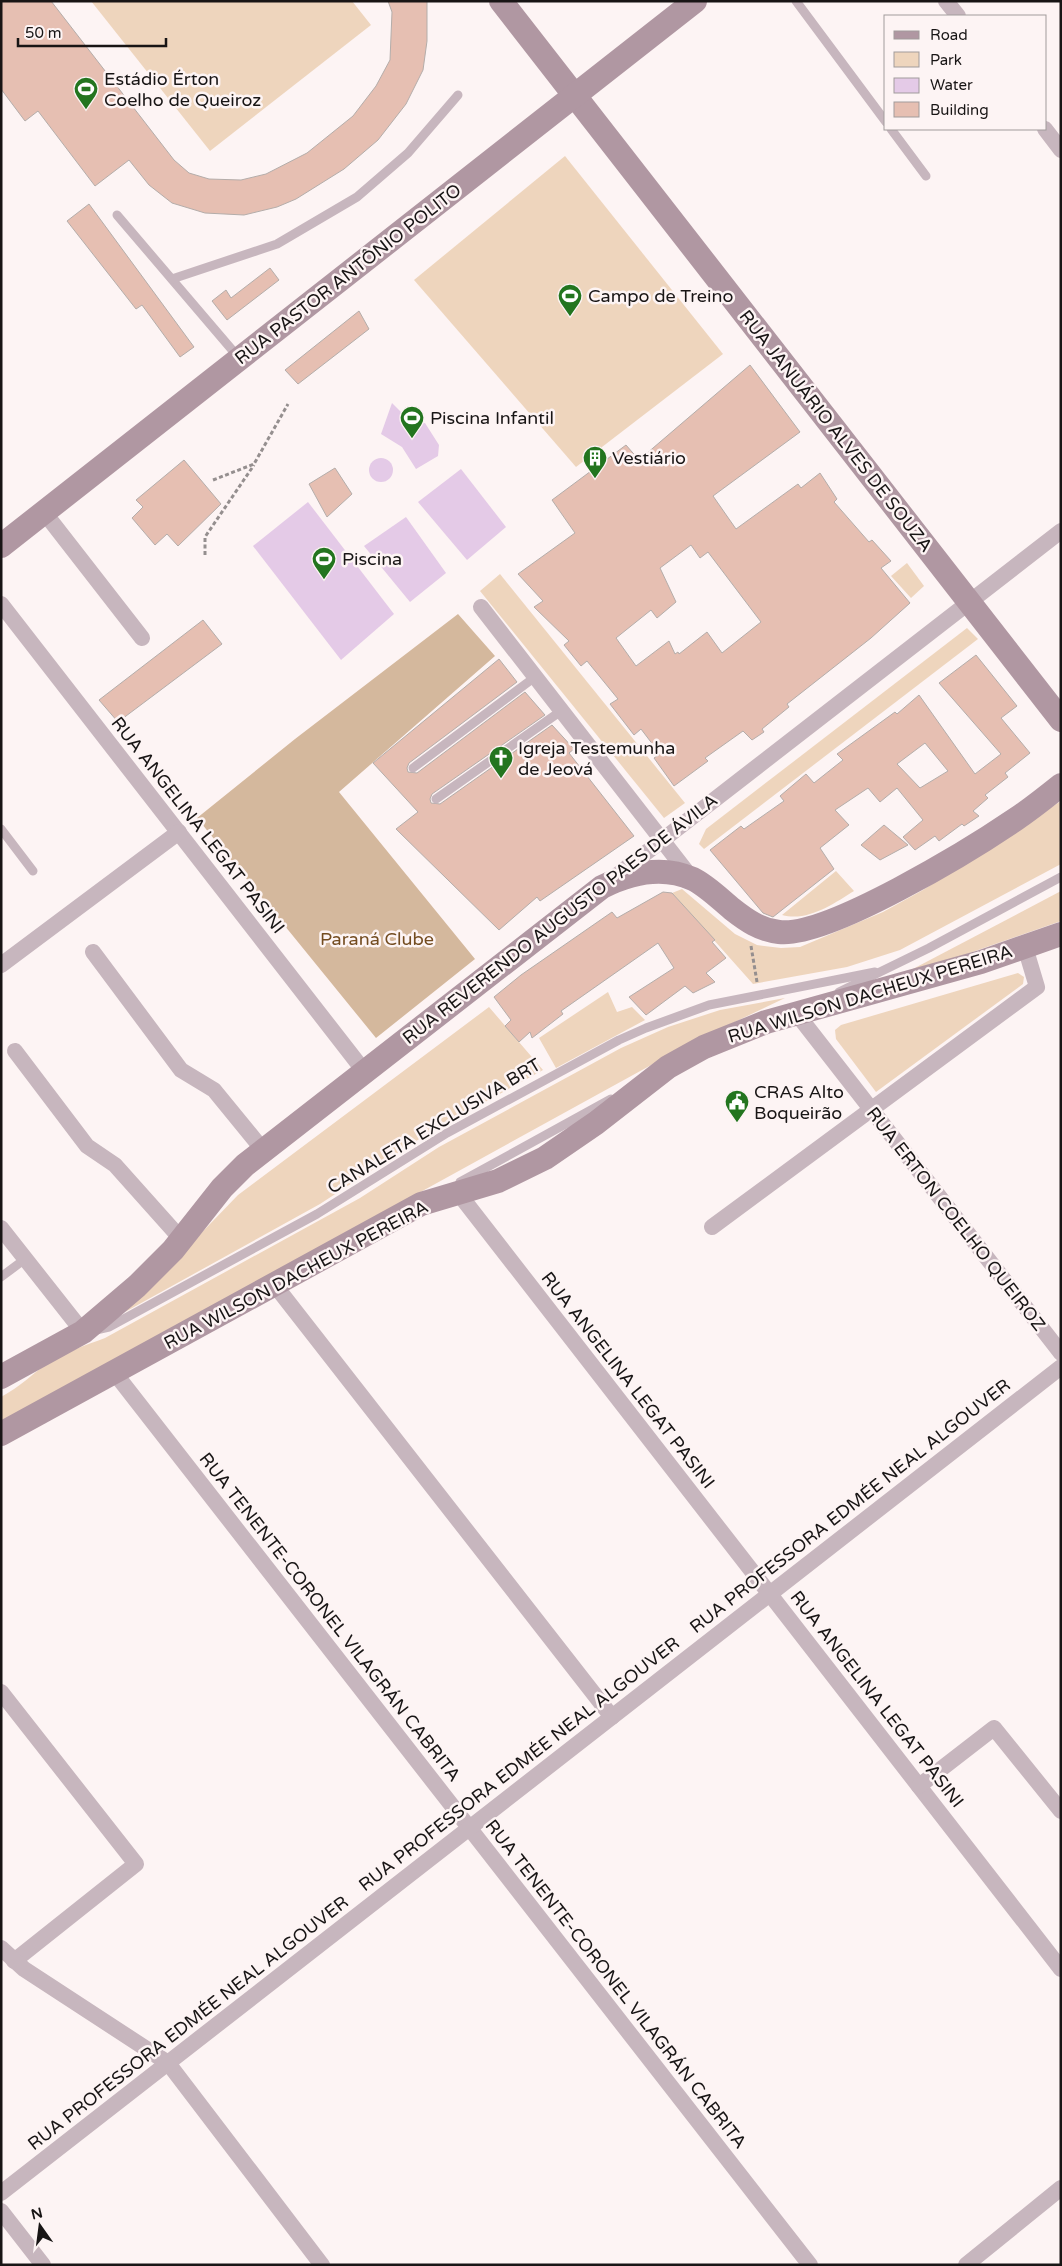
<svg xmlns="http://www.w3.org/2000/svg" width="1062" height="2266" viewBox="0 0 1062 2266" font-family="'Varela Round',sans-serif">
<rect width="100%" height="100%" fill="#fdf4f4"/>
<!-- green -->
<g fill="#eed5bd">
<path d="M91,1H352L371,25L210,151Z"/>
<path d="M565,156L723,354L576,467L414,280Z"/>
<path d="M907,563L924,586L911,598L891,576Z"/>
<path d="M500,574L685,803L664,818L480,591Z"/>
<path d="M967,628L978,639L704,849L699,844L706,829Z"/>
<path d="M1061,801V864L900,950L847,967L753,984L672,893L682,889L735,934L757,945L781,948L800,947L883,912L923,890Z"/>
<path d="M836,871L854,891C833,904 808,922 782,915Z"/>
<path d="M1061,891V921L890,981Z"/>
<path d="M1018,973L1024,977L1023,984L876,1092L836,1039L835,1030L841,1025Z"/>
<path d="M608,992L617,1012L632,1007L645,1020L556,1068L539,1038Z"/>
<path d="M785,998L693,1042L1,1423V1397C20,1387 32,1374 48,1363C66,1352 86,1345 105,1338L360,1198L439,1147L621,1048L668,1027L720,1010Z"/>
<path d="M489,1007L543,1070L427,1134L320,1204L125,1312L238,1195Z"/>
</g>
<!-- forest -->
<path fill="#d4b89d" d="M458,614L495,656L339,792L475,959L376,1038L197,818L295,739Z"/>
<!-- water -->
<g fill="#e4cae7">
<path d="M392,403L411,422L425,423L439,445L438,456L416,469L402,447L381,434Z"/>
<circle cx="381" cy="470" r="12"/>
<path d="M461,469L506,527L467,560L418,502Z"/>
<path d="M308,502L394,614L341,660L253,546Z"/>
<path d="M406,517L446,573L410,602L364,546Z"/>
</g>
<!-- building -->
<g fill="#e6bfb2" stroke="#b4adaa" fill-rule="evenodd">
<path d="M1,1H51L174,160L189,173L209,179L241,180L266,174L307,153L353,116L376,86L390,60L392,12L388,1H427V41L423,70L406,104L378,140L344,169L296,199L277,207L244,215L205,213L172,203L149,185L129,160L95,186L38,111L25,121L1,89Z"/>
<path d="M89,204L194,347L180,357L142,305L136,309L67,221Z"/>
<path d="M270,268L279,280L227,320L212,301L226,290L231,298Z"/>
<path d="M359,311L369,329L298,384L285,370Z"/>
<path d="M750,365L800,432L713,496L736,529L798,484L801,488L820,473L837,499L834,502L869,542L872,540L891,561L881,568L910,603L871,638L787,704L789,707L762,729L764,732L752,740L743,731L705,758L708,761L674,786L654,758L660,754L641,729L634,735L610,704L618,699L587,661L581,666L564,645L569,641L534,607L543,601L518,574L575,533L552,500L626,445L639,460ZM691,545L700,558L708,552L761,622L722,653L707,632L679,654L678,652L675,654L669,641L636,666L616,638L651,610L657,618L676,602L660,568Z"/>
<path d="M184,460L221,504L178,546L167,534L155,545L132,518L143,507L136,500Z"/>
<path d="M335,468L352,494L327,517L309,484Z"/>
<path d="M203,620L222,644L118,722L99,700Z"/>
<path d="M976,655L1017,706L1001,718L1030,753L1005,773L1008,777L985,795L988,798L973,811L979,816L964,826L962,824L939,841L935,836L915,850L903,837L923,820L897,788L880,802L868,788L835,810L849,825L820,848L834,869L773,917L763,913L710,850L741,826L744,829L784,801L780,796L806,774L814,783L843,760L837,754L895,712L897,714L919,695L975,774L1001,754L939,683ZM925,743L948,771L920,788L897,764Z"/>
<path d="M499,659L517,682L409,763L407,768L408,772L417,773L525,692L545,715L432,794L430,799L431,803L440,804L552,725L574,749L569,753L634,836L540,901L537,897L499,930L396,829L418,812L373,763Z"/>
<path d="M884,825L908,845L880,860L861,845Z"/>
<path d="M663,892L672,893L715,940L712,942L726,958L706,973L715,982L693,993L685,986L646,1015L629,997L674,968L658,943L561,1011L563,1014L532,1038L530,1032L519,1042L505,1026L511,1020L494,997L521,975L612,912L617,918Z"/>
</g>
<g fill="none" stroke-linecap="round" stroke-linejoin="round">
<!-- path -->
<g stroke="#958f8f" stroke-width="3" stroke-dasharray="4 2.5" stroke-linecap="butt">
<path d="M213,480L254,464L288,404"/>
<path d="M205,555V537L254,465"/>
<path d="M751,946L757,982"/>
</g>
<!-- lane -->
<g stroke="#c7b6be" stroke-width="9">
<path d="M796,1L886,122"/>
<path d="M891,129L926,176"/>
<path d="M117,215L239,358"/>
<path d="M172,279L277,244L357,197L408,153L458,95"/>
<path d="M413,768L535,677"/>
<path d="M436,799L561,711"/>
<path d="M1,829L33,871"/>
<path d="M839,992L929,948L1061,877"/>
<path d="M460,1182L611,1099"/>
<path d="M1,1277L25,1259"/>
<path d="M96,1330L109,1327L317,1214L447,1133L619,1040L646,1028L709,1005L875,972"/>
</g>
<!-- street -->
<g stroke="#c7b6be" stroke-width="16">
<path d="M946,1L958,16"/>
<path d="M1045,129L1061,150"/>
<path d="M44,512L142,638"/>
<path d="M1,604L364,1071"/>
<path d="M481,607L693,880"/>
<path d="M616,876L1061,531"/>
<path d="M93,952L181,1070L214,1090L263,1150"/>
<path d="M1,965L179,832"/>
<path d="M797,1014L1061,1353"/>
<path d="M15,1051L87,1146L115,1165L182,1240"/>
<path d="M459,1194L1061,1969"/>
<path d="M712,1227L1037,987L1025,947"/>
<path d="M1,1228L83,1332"/>
<path d="M274,1284L612,1717"/>
<path d="M114,1372L810,2265"/>
<path d="M1,1692L136,1864L14,1961"/>
<path d="M919,1786L994,1728L1061,1811"/>
<path d="M1,1948L24,1969L168,2063L322,2265"/>
<path d="M1,2193L1061,1367"/>
<path d="M1,2211L43,2265"/>
<path d="M966,2265L1061,2188"/>
</g>
<!-- secondary -->
<g stroke="#b097a2" stroke-width="24">
<path d="M501,1L1061,720"/>
<path d="M1,546L695,1"/>
<path d="M1,1377L83,1332L137,1286L173,1250L222,1188L245,1165L602,887C630,873 662,865 693,879C707,886 720,899 732,909C746,920 760,930 779,932C827,938 972,849 1016,819C1031,809 1046,797 1061,785"/>
<path d="M1,1434L421,1204L498,1181L545,1158L596,1123L668,1067L704,1047L766,1022L981,962L1061,934"/>
</g>
</g>
<!-- icons -->
<defs>
<symbol id="stadium-pin" viewBox="-11 -11 22 30"><path d="M0 17L-7.5 6A9.5 9.5 0 1 1 7.5 6Z" fill="#23751f" stroke="#fdf4f4"/><path d="M0-5a6.5 5 0 1 0 0 10a6.5 5 0 1 0 0-10ZM-3.5-1.8h7v3.6h-7Z" fill="#fff"/></symbol>
<symbol id="building-pin" viewBox="-11 -11 22 30"><path d="M0 17L-7.5 6A9.5 9.5 0 1 1 7.5 6Z" fill="#23751f" stroke="#fdf4f4"/><path d="M-4-6H4V6H1V3H-1V6H-4ZM-2.5-4.3h1.7v1.8h-1.7ZM.8-4.3h1.7v1.8H.8ZM-2.5-1h1.7V.8h-1.7ZM.8-1h1.7V.8H.8Z" fill="#fff"/></symbol>
<symbol id="church-pin" viewBox="-11 -11 22 30"><path d="M0 17L-7.5 6A9.5 9.5 0 1 1 7.5 6Z" fill="#23751f" stroke="#fdf4f4"/><path d="M-1.2-6h2.4v3.5h3.3v2.4h-3.3V6h-2.4V-.1h-3.3v-2.4h3.3Z" fill="#fff"/></symbol>
<symbol id="civic-pin" viewBox="-11 -11 22 30"><path d="M0 17L-7.5 6A9.5 9.5 0 1 1 7.5 6Z" fill="#23751f" stroke="#fdf4f4"/><path d="M-.6-6.5H3V-4.5H.6V-3L4-1V1h2V6H-6V1h2V-1L-.6-3ZM-1.2 2.5V6h2.4V2.5Z" fill="#fff"/></symbol>
</defs>
<g fill-rule="evenodd">
<use href="#stadium-pin" x="72" y="75" width="28" height="38"/>
<use href="#stadium-pin" x="556" y="282" width="28" height="38"/>
<use href="#stadium-pin" x="398" y="404" width="28" height="38"/>
<use href="#building-pin" x="581" y="444" width="28" height="38"/>
<use href="#stadium-pin" x="310" y="545" width="28" height="38"/>
<use href="#church-pin" x="487" y="744" width="28" height="38"/>
<use href="#civic-pin" x="723" y="1088" width="28" height="38"/>
</g>
<g text-anchor="middle" stroke-width="5" stroke-linejoin="round" paint-order="stroke">
<!-- poi labels -->
<g font-size="18" fill="#181515" stroke="#fdf4f4" text-anchor="start">
<text x="104" y="85">Estádio Érton<tspan x="104" dy="21">Coelho de Queiroz</tspan></text>
<text x="588" y="302">Campo de Treino</text>
<text x="430" y="424">Piscina Infantil</text>
<text x="612" y="464">Vestiário</text>
<text x="342" y="565">Piscina</text>
<text x="518" y="754">Igreja Testemunha<tspan x="518" dy="21">de Jeová</tspan></text>
<text x="754" y="1098">CRAS Alto<tspan x="754" dy="21">Boqueirão</tspan></text>
</g>
<!-- street labels -->
<g font-size="18" fill="#181515" stroke="#fdf4f4">
<text transform="translate(348 274) rotate(-38)" y="6">RUA PASTOR ANTÔNIO POLITO</text>
<text transform="translate(836 431) rotate(52)" y="6">RUA JANUÁRIO ALVES DE SOUZA</text>
<text transform="translate(198 825) rotate(52)" y="6">RUA ANGELINA LEGAT PASINI</text>
<text transform="translate(560 919) rotate(-38)" y="6">RUA REVERENDO AUGUSTO PAES DE ÁVILA</text>
<text transform="translate(870 994) rotate(-17)" y="6">RUA WILSON DACHEUX PEREIRA</text>
<text transform="translate(434 1126) rotate(-31)" y="6">CANALETA EXCLUSIVA BRT</text>
<text transform="translate(956 1219) rotate(52)" y="6">RUA ERTON COELHO QUEIROZ</text>
<text transform="translate(296 1275) rotate(-28)" y="6">RUA WILSON DACHEUX PEREIRA</text>
<text transform="translate(628 1380) rotate(52)" y="6">RUA ANGELINA LEGAT PASINI</text>
<text transform="translate(850 1506) rotate(-38)" y="6">RUA PROFESSORA EDMÉE NEAL ALGOUVER</text>
<text transform="translate(330 1617) rotate(52)" y="6">RUA TENENTE-CORONEL VILAGRÁN CABRITA</text>
<text transform="translate(877 1699) rotate(52)" y="6">RUA ANGELINA LEGAT PASINI</text>
<text transform="translate(519 1764) rotate(-38)" y="6">RUA PROFESSORA EDMÉE NEAL ALGOUVER</text>
<text transform="translate(616 1984) rotate(52)" y="6">RUA TENENTE-CORONEL VILAGRÁN CABRITA</text>
<text transform="translate(188 2023) rotate(-38)" y="6">RUA PROFESSORA EDMÉE NEAL ALGOUVER</text>
</g>
<!-- park labels -->
<g font-size="18" fill="#734c20" stroke="#fdf4f4">
<text x="377" y="945">Paraná Clube</text>
</g>
</g>
<!-- border -->
<rect width="1062" height="2266" fill="none" stroke="#181515" stroke-width="5"/>
<!-- legend -->
<rect x="884" y="15" width="162" height="115" fill="#fdf4f4" stroke="#a19b9b"/>
<rect x="894" y="31" width="25" height="8" fill="#b097a2" stroke="#a19b9b"/>
<text x="930" y="40" font-size="15" fill="#181515">Road</text>
<rect x="894" y="52" width="25" height="15" fill="#eed5bd" stroke="#a19b9b"/>
<text x="930" y="65" font-size="15" fill="#181515">Park</text>
<rect x="894" y="78" width="25" height="15" fill="#e4cae7" stroke="#a19b9b"/>
<text x="930" y="90" font-size="15" fill="#181515">Water</text>
<rect x="894" y="102" width="25" height="15" fill="#e6bfb2" stroke="#a19b9b"/>
<text x="930" y="115" font-size="15" fill="#181515">Building</text>
<!-- north arrow -->
<g transform="translate(40 2226) rotate(346)" stroke="#fdf4f4" stroke-width="4" paint-order="stroke">
<path d="M0-4L9 19L0 12L-9 19Z" fill="#181515"/>
<text y="-8" font-size="14" font-weight="bold" text-anchor="middle" fill="#181515">N</text>
</g>
<!-- scale -->
<path d="M18 38v8h148v-8" fill="none" stroke="#181515" stroke-width="2.5"/>
<text x="25" y="38" font-size="15" fill="#181515" stroke="#fdf4f4" stroke-width="4" paint-order="stroke">50 m</text>
</svg>
